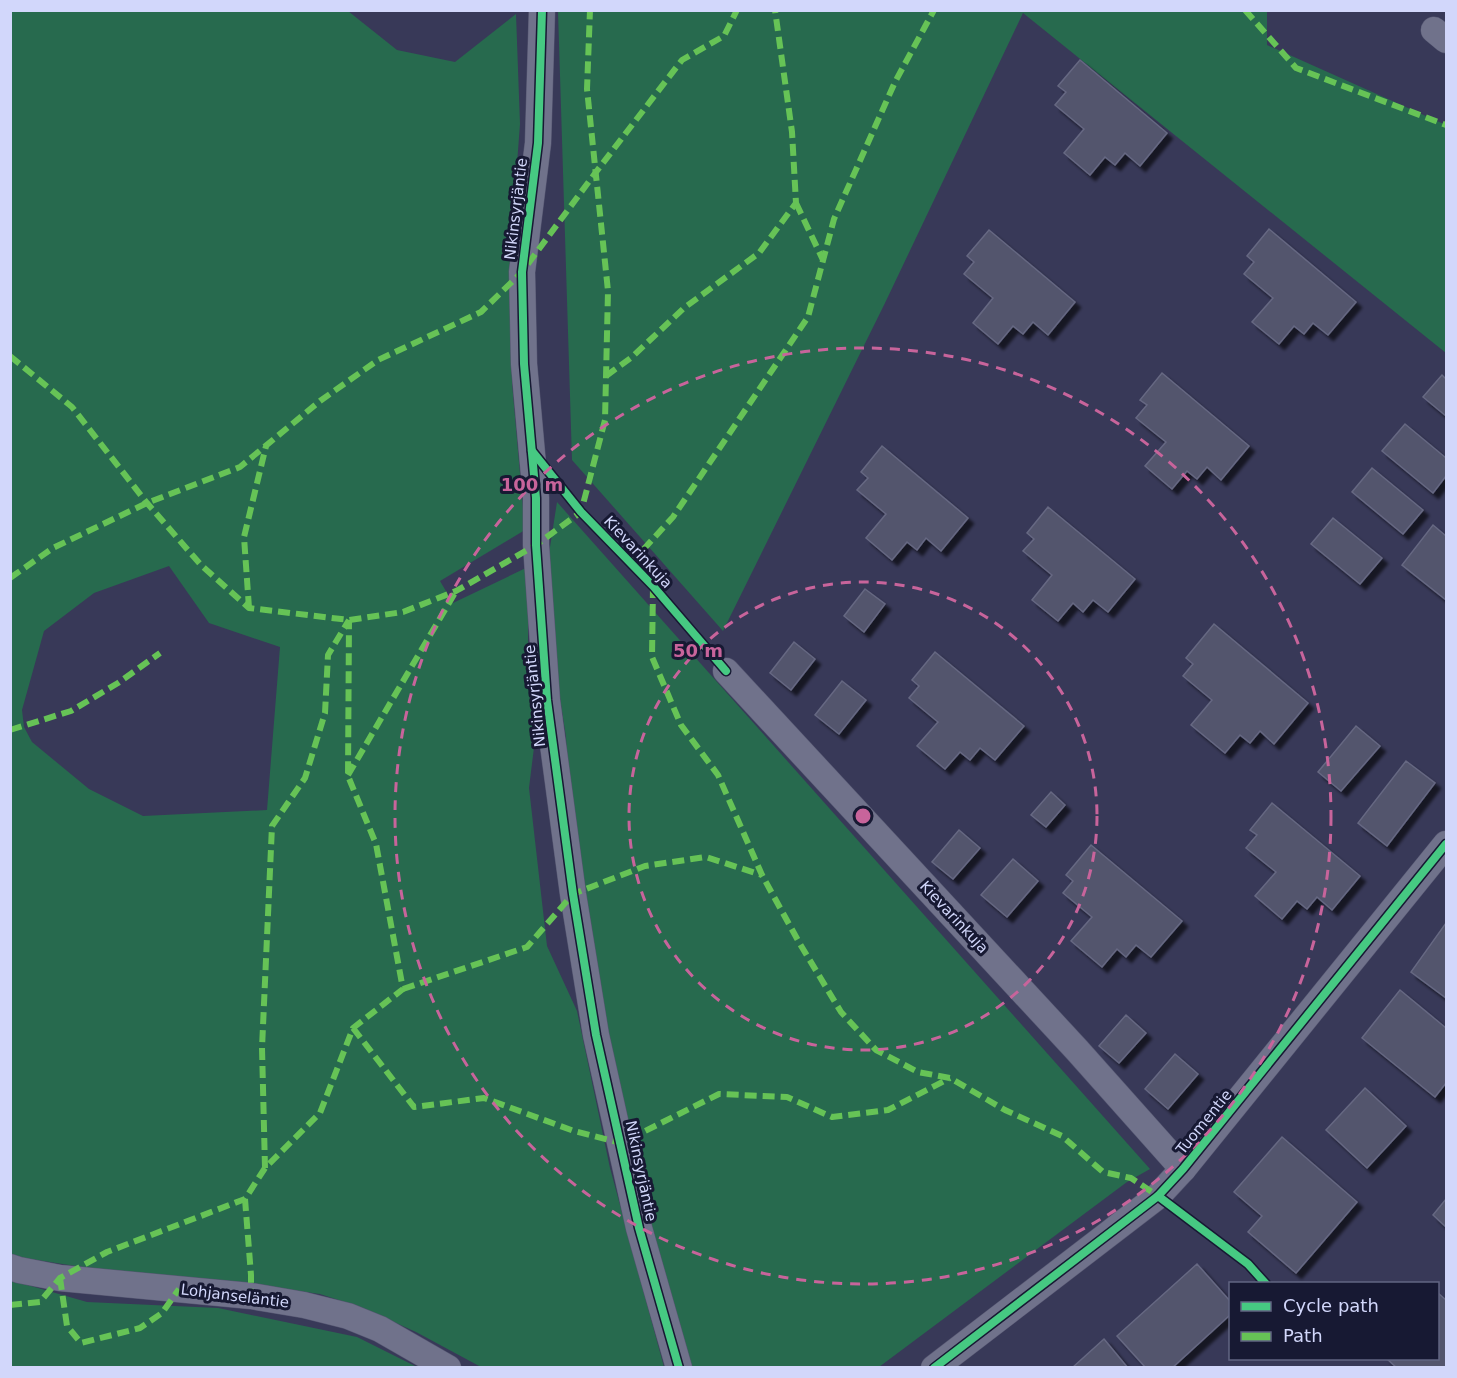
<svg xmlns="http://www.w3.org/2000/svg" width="1457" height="1378" viewBox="0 0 1457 1378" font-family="'DejaVu Sans',sans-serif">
<defs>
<filter id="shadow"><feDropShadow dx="5.5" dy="5.5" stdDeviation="1.5" flood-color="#0009"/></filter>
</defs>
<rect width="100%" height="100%" fill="#383958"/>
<!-- forest -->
<g fill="#276a4e" fill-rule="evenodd">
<path d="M11,11H348L397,50L455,62L516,14L520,124L511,244L512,383L525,530L440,581L453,603L528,567V640L537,723L529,788L547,946L577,1011L610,1168L664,1367H481L416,1332L363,1308L320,1294L220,1280L101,1270L18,1257L11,1254ZM169,566L209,623L280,647L267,810L143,816L89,789L32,742L24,727L22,710L44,631L94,593Z"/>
<path d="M558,11H1267V45L1446,125V353L1023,13L885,303L723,631L572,460Z"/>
<path d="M557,502L1150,1169L1127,1182L879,1367H691L640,1184L597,987L568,781L566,737L555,666L548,560Z"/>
<path d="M10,1280L87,1302L218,1308L357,1337L417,1367H11Z"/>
</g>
<!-- building -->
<g fill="#52546d" stroke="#666882" stroke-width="1.5" filter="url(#shadow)">
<path d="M1080,60L1167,133L1140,166L1125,153L1115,165L1105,157L1090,175L1064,153L1084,129L1055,105L1066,92L1058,86Z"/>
<path d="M1269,229L1356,302L1328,335L1313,323L1304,334L1294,326L1279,344L1252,322L1273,298L1244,274L1254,262L1247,256Z"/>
<path d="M989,230L1075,302L1048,335L1033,322L1023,334L1013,326L998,344L973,323L993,298L964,274L974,262L967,256Z"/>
<path d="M1162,373L1249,446L1221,480L1207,467L1197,479L1187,471L1172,489L1145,466L1166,442L1136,418L1147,405L1140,400Z"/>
<path d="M1442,375L1446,379V416L1423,397Z"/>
<path d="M1405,424L1446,458V476L1433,493L1382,451Z"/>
<path d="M882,446L968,518L941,551L926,538L917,550L907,542L892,560L866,538L886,514L857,490L868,478L861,472Z"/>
<path d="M1372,468L1423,510L1403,534L1352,492Z"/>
<path d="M1048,507L1135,579L1108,612L1093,600L1083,612L1073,603L1058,621L1032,600L1052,575L1023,551L1034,539L1027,533Z"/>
<path d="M1333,518L1382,558L1360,584L1311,544Z"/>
<path d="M1433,525L1446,536V600L1402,565Z"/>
<path d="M865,589L885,604L864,632L844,616Z"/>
<path d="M1214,624L1308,703L1274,744L1260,731L1250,743L1240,735L1225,753L1191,725L1212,700L1183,676L1193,664L1186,658Z"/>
<path d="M794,642L815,659L791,690L770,673Z"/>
<path d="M935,652L1024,726L995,760L980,748L970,760L960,752L945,769L917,746L938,722L909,698L919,686L912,680Z"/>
<path d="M842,681L866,700L839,734L815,715Z"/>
<path d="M1356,726L1380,746L1341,791L1318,772Z"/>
<path d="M1406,761L1435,783L1387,846L1358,823Z"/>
<path d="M1051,792L1065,805L1046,827L1031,815Z"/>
<path d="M1272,803L1360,876L1332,910L1317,897L1307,909L1297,901L1282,919L1255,896L1276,872L1246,848L1257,835L1250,830Z"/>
<path d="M959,830L980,848L953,879L932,862Z"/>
<path d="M1091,845L1182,921L1151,957L1136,945L1126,957L1117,949L1102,967L1071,941L1092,917L1063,893L1073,881L1066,875Z"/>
<path d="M1013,859L1038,881L1007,917L981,895Z"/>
<path d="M1446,923V998L1411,972Z"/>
<path d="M1400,990L1446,1028V1083L1435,1097L1362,1038Z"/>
<path d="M1126,1015L1146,1033L1119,1063L1099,1046Z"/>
<path d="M1175,1054L1198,1074L1168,1109L1145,1089Z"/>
<path d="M1365,1088L1406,1126L1367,1168L1326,1130Z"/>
<path d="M1282,1137L1357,1202L1296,1273L1248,1232L1262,1216L1234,1192Z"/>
<path d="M1446,1199V1227L1433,1215Z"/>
<path d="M1197,1264L1230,1301V1315L1172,1368H1146L1117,1336Z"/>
<path d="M1438,1293L1446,1300V1368H1397L1386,1358H1438Z"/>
<path d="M1104,1339L1128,1368H1072Z"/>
</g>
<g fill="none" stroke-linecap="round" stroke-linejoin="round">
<defs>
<g id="minor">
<path d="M542,10L538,143L522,272L524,364L536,498V545L547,700L573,894L596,1035L639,1228L679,1368"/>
<path d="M1434,30L1446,40"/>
<path d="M726,671L1077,1050L1183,1169"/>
<path d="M10,1267L19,1270L60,1278L251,1296L304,1305L348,1316L380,1329L448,1368"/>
<path d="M934,1368L1158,1196L1183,1169L1446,844"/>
</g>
</defs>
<!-- minor casing -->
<use href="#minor" stroke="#555671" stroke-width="27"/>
<!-- minor -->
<use href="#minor" stroke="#70728b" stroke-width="26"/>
<!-- quiet -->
<g stroke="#66c356" stroke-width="6" stroke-dasharray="12 6" stroke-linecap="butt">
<path d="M1245,10L1296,68L1446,125"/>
<path d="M796,203L823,260"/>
<path d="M10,356L72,407L147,503L201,565L249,608L349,620L403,612L456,591L536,545L581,512L605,420L608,291L587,89L590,10"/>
<path d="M606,376L632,357L684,308L759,253L796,203L792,132L775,10"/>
<path d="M631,563L673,517L808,317L834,219L895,82L934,10"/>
<path d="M10,578L53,548L147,503L240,467L320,401L378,360L481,312L522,272L596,172L682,60L724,36L737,10"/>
<path d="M653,586L652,657L681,725L718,775L762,875L800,944L841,1012L876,1050L918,1072L950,1078L1005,1110L1062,1136L1103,1172L1131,1178L1158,1196"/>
<path d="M249,608L244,537L266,446"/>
<path d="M10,730L71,711L118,683L160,653"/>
<path d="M348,775L456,591"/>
<path d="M403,989L527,947L573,894L645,866L706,857L762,875"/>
<path d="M353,1028L414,1107L484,1098L574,1131L621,1143L719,1094L787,1097L832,1117L888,1110L950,1078"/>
<path d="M265,1168L262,1048L272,826L305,778L325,713L328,655L349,620"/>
<path d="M245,1199L251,1275V1296"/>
<path d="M60,1278L67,1326L81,1343L140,1328L162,1313L179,1289"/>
<path d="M10,1305L40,1302L60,1278L107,1252L245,1199L265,1168L320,1113L353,1028L403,989L376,844L348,776L349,620"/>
</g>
<defs>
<g id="cycleway">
<path d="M542,10L538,143L522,272L524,364L536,498V545L547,700L573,894L596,1035L639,1228L679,1368"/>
<path d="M532,451L581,512L653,586L726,671"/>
<path d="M1158,1196L1248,1264L1266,1284"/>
<path d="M934,1368L1158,1196L1183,1169L1446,844"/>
</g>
</defs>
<!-- cycleway casing -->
<use href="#cycleway" stroke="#171933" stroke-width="11"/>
<!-- cycleway -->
<use href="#cycleway" stroke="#46c982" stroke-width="8"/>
</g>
<!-- distance rings -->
<g fill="none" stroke="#c8649b" stroke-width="3" stroke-dasharray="10 8">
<circle cx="863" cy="816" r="234"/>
<circle cx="863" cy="816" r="468"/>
</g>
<g text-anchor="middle" stroke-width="6" stroke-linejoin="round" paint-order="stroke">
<!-- street labels -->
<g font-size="15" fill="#d2d7fb" stroke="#171933">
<text transform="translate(516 209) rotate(-83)" y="5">Nikinsyrjäntie</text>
<text transform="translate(638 552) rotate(47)" y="5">Kievarinkuja</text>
<text transform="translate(535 696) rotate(-96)" y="5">Nikinsyrjäntie</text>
<text transform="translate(954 917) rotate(47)" y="5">Kievarinkuja</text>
<text transform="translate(1204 1122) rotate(-51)" y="5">Tuomentie</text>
<text transform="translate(641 1171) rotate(78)" y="5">Nikinsyrjäntie</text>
<text transform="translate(235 1296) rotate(7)" y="5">Lohjanseläntie</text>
</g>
</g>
<circle cx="863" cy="816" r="9" fill="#c8649b" stroke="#171933" stroke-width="3"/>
<g font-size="18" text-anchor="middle" font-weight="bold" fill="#c8649b" stroke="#171933" stroke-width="6" stroke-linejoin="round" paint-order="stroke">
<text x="532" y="491">100 m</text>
<text x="698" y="657">50 m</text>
</g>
<!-- border -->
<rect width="1457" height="1378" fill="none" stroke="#d2d7fb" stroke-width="24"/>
<!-- legend -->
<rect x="1229" y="1282" width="210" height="78" fill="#171933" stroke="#626583" stroke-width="1.5"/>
<rect x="1241" y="1302" width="30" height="9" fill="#46c982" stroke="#626583" stroke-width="1.5"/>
<text x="1283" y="1312" font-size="18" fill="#d2d7fb">Cycle path</text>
<rect x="1241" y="1332" width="30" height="9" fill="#66c356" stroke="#626583" stroke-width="1.5"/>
<text x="1283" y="1342" font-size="18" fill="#d2d7fb">Path</text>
</svg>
